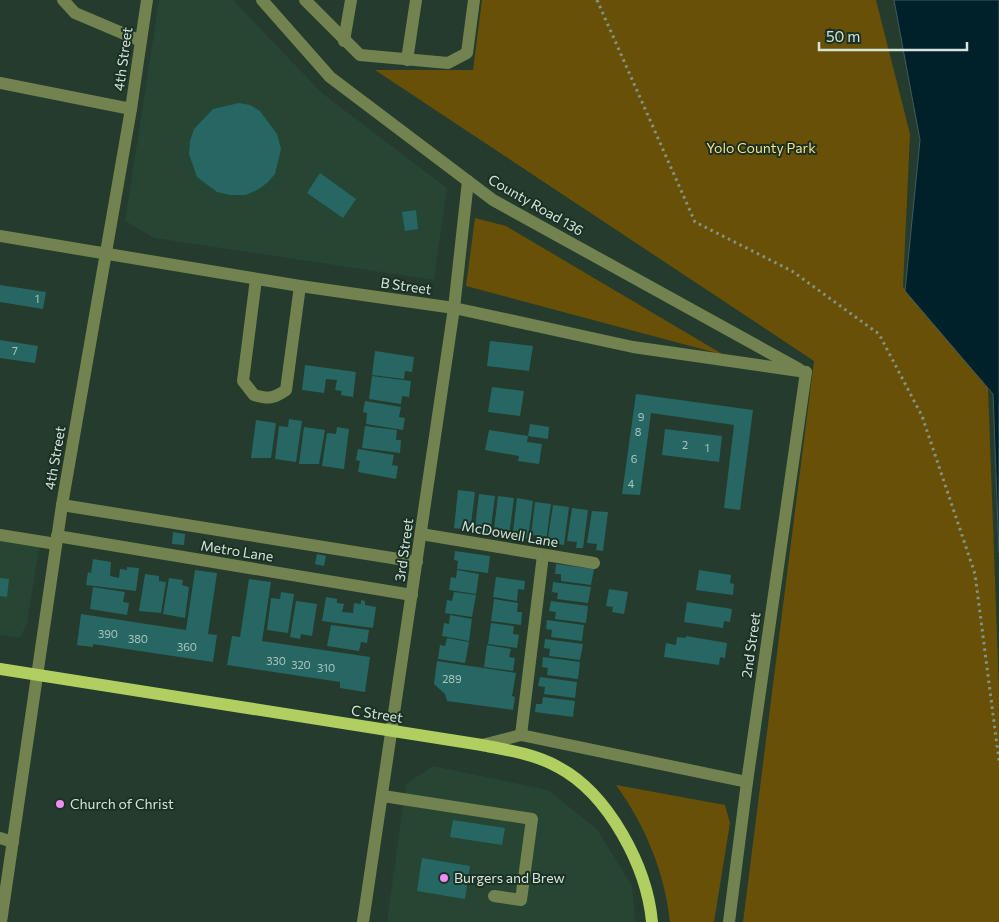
<svg xmlns="http://www.w3.org/2000/svg" width="999" height="922" viewBox="0 0 999 922" font-family="Commissioner,sans-serif">
<rect width="100%" height="100%" fill="#243b2d"/>
<!-- built -->
<g fill="#264532">
<path d="M159,0H233L322,93L447,188L434,280L154,238L125,221Z"/>
<path d="M0,531L41,537L27,623L20,638L0,635Z"/>
<path d="M433,766L548,790L597,829L632,886L635,922H387L406,784Z"/>
</g>
<!-- green -->
<g fill="#685106">
<path d="M482,0H876L910,134L903,287L988,387L999,690V922H743L814,361L375,70H473Z"/>
<path d="M475,218L506,226L724,355L466,286Z"/>
<path d="M616,785L725,805L730,823L714,922H670C664,871 646,827 616,785Z"/>
</g>
<!-- water -->
<path fill="#00202a" stroke="#405b5f" d="M894,0H999V553L993,394L905,291L920,140Z"/>
<!-- building -->
<g fill="#276763">
<path d="M239,103L250,105L260,111L277,134L281,149L275,174L268,182L259,189L246,195H230L217,192L197,177L189,154L190,141L194,129L213,109Z"/>
<path d="M320,173L356,199L343,218L307,193Z"/>
<path d="M416,210L418,229L405,231L402,212Z"/>
<path d="M0,285L46,292L43,309L0,302Z"/>
<path d="M0,340L38,346L35,363L0,358Z"/>
<path d="M490,341L533,346L529,371L487,366Z"/>
<path d="M375,351L414,357L412,372L405,371L404,379L372,375Z"/>
<path d="M305,365L356,372L353,397L341,395L342,391L335,390L337,380L326,379L324,393L302,390Z"/>
<path d="M372,376L411,381L409,397L402,396L401,404L369,399Z"/>
<path d="M492,387L524,391L520,416L488,412Z"/>
<path d="M636,394L753,410L740,510L724,508L734,425L651,413L640,495L622,494Z"/>
<path d="M365,401L401,407L399,417L405,418L403,430L366,424L367,413L363,412Z"/>
<path d="M289,419L302,421L296,462L275,459L279,426L288,427Z"/>
<path d="M256,420L276,423L271,458H251Z"/>
<path d="M530,424L549,427L548,439L528,436Z"/>
<path d="M365,426L397,430L396,440H401L400,453L362,448Z"/>
<path d="M304,427L325,430L319,464H299Z"/>
<path d="M337,427L349,429L344,469L322,466L327,433L336,434Z"/>
<path d="M665,429L722,436L719,462L662,455Z"/>
<path d="M489,430L528,436L527,442L542,444L539,464L518,461L519,456L485,450Z"/>
<path d="M358,449L394,455L392,465L398,466L396,479L358,472L360,461L356,460Z"/>
<path d="M458,490L475,492L471,524L463,523L462,529L454,528Z"/>
<path d="M479,494L495,496L490,534L483,533L484,528L475,527Z"/>
<path d="M498,496L514,498L509,536L502,535L503,529H494Z"/>
<path d="M517,498L533,501L528,539L521,538L522,532L513,531Z"/>
<path d="M535,502L551,504L546,542H539L540,536L531,535Z"/>
<path d="M553,505L569,507L564,545L557,544L558,539L548,538Z"/>
<path d="M572,508L588,510L583,548H576L577,542L567,541Z"/>
<path d="M592,511L608,512L603,551L596,550L597,544L587,543Z"/>
<path d="M173,532L185,534L184,545L172,544Z"/>
<path d="M455,551L490,556L488,573L457,569L458,561L454,560Z"/>
<path d="M317,554L326,556L324,566L315,564Z"/>
<path d="M93,559L111,562L110,576L119,578L120,569L127,570V567L139,568L136,591L86,585L88,572L91,573Z"/>
<path d="M556,564L594,569L591,585L561,581V574H555Z"/>
<path d="M195,570L217,573L208,634L217,635L213,662L93,644V647L77,645L81,614L186,630Z"/>
<path d="M457,570L479,574L476,594L449,590L451,577L456,578Z"/>
<path d="M699,570L731,575L730,583L734,584L733,595L696,590Z"/>
<path d="M145,574L159,576V581L166,582L161,613L139,611Z"/>
<path d="M496,577L525,581L524,590L518,589L517,601L493,597Z"/>
<path d="M0,578L9,579L7,597L0,596Z"/>
<path d="M169,578L183,580L182,585L189,587L185,618L163,614Z"/>
<path d="M249,579L271,582L262,641L370,657L365,692L340,688V682L227,665L232,636L240,637Z"/>
<path d="M553,582L591,587L588,603L557,599L558,593L552,592Z"/>
<path d="M93,587L125,592L123,602L129,603L127,615L90,609Z"/>
<path d="M609,589L628,592L624,614L612,612L613,607L606,606Z"/>
<path d="M281,592L294,594L288,633L267,630L271,598L280,599Z"/>
<path d="M454,592L476,595L472,617L445,613L447,600L452,601Z"/>
<path d="M326,597L337,599V603L344,604L342,612L353,613L354,603L361,604V600L365,601V605L376,607L373,628L322,621Z"/>
<path d="M494,599L518,603L517,612H522L521,625L491,621Z"/>
<path d="M296,601L317,604L312,636L301,634L300,639L290,637Z"/>
<path d="M551,601L588,606L586,623L555,619L556,612L549,611Z"/>
<path d="M687,602L732,609L730,622L724,621L723,628L684,622Z"/>
<path d="M450,615L472,619L469,641L442,636L444,623L449,624Z"/>
<path d="M547,620L584,625L582,641L551,637L552,630L546,629Z"/>
<path d="M491,623L514,626L513,634L519,635L517,648L488,644Z"/>
<path d="M331,625L369,630L367,643L361,642L359,651L327,646Z"/>
<path d="M686,636L727,643L725,658L720,657L719,665L664,657L666,643L676,645L677,637L686,638Z"/>
<path d="M447,638L469,642L465,663L438,659L440,645L445,646Z"/>
<path d="M545,639L583,644L580,660L549,656L550,649L544,648Z"/>
<path d="M487,645L511,649L509,657L515,658L513,671L484,667Z"/>
<path d="M543,657L580,662L578,679L547,675L548,668L542,667Z"/>
<path d="M437,661L516,673L512,696L515,697L513,710L447,701L445,694L434,684Z"/>
<path d="M540,677L577,682L575,698L544,694L545,687L538,686Z"/>
<path d="M543,697L575,701L573,717L535,712L536,704H542Z"/>
<path d="M453,820L505,828L502,845L450,837Z"/>
<path d="M422,858L470,866L465,899L417,891Z"/>
</g>
<g fill="none" stroke-linecap="round" stroke-linejoin="round">
<!-- path -->
<path stroke="#819488" stroke-width="3" stroke-dasharray="2.5 4" stroke-linecap="butt" d="M597,0L695,222L792,271L879,334L922,416L975,574L999,761"/>
<!-- minor -->
<g stroke="#73834f" stroke-width="12">
<path d="M63,0L75,13L141,41"/>
<path d="M262,0L330,77L493,200L799,369"/>
<path d="M305,0L360,55L448,63L467,53L474,0"/>
<path d="M344,41L351,0"/>
<path d="M407,60L416,0"/>
<path d="M0,83L131,109"/>
<path d="M0,236L300,286L454,308L633,347L806,372"/>
<path d="M256,279L243,381L254,395C268,399 273,399 286,390L300,286"/>
<path d="M62,505L417,562"/>
<path d="M421,534L594,563"/>
<path d="M0,535L56,544"/>
<path d="M57,536L412,595"/>
<path d="M521,735L543,555"/>
<path d="M482,745L521,735L747,782"/>
<path d="M383,796L532,819L521,900L494,896"/>
<path d="M0,838L13,842"/>
<path d="M1,922L62,505L131,109L147,0"/>
<path d="M363,922L454,308L468,181"/>
<path d="M729,922L747,782L806,372"/>
</g>
<!-- major -->
<path stroke="#b0cf60" stroke-width="12" d="M0,669L482,745C507,750 535,754 558,767C609,794 647,867 652,922"/>
</g>
<!-- markers -->
<g fill="#ef8bf7" stroke="#1a3123" stroke-width="2">
<circle cx="60" cy="804" r="5"/>
<circle cx="444" cy="878" r="5"/>
</g>
<g text-anchor="middle" stroke-width="4" stroke-linejoin="round" paint-order="stroke">
<!-- number labels -->
<g font-size="11" fill="#aac5bd">
<text x="37" y="303">1</text>
<text x="15" y="355">7</text>
<text x="641" y="421">9</text>
<text x="638" y="436">8</text>
<text x="685" y="449">2</text>
<text x="707" y="452">1</text>
<text x="634" y="463">6</text>
<text x="631" y="488">4</text>
<text x="108" y="638">390</text>
<text x="138" y="643">380</text>
<text x="187" y="651">360</text>
<text x="276" y="665">330</text>
<text x="301" y="669">320</text>
<text x="326" y="672">310</text>
<text x="452" y="683">289</text>
</g>
<!-- street labels -->
<g font-size="14" fill="#d6e4db" stroke="#1a3123">
<text transform="translate(123 59) rotate(-82)" y="5">4th Street</text>
<text transform="translate(536 205) rotate(30)" y="5">County Road 136</text>
<text transform="translate(406 286) rotate(8)" y="5">B Street</text>
<text transform="translate(55 458) rotate(-80)" y="5">4th Street</text>
<text transform="translate(510 534) rotate(10)" y="5">McDowell Lane</text>
<text transform="translate(404 550) rotate(-82)" y="5">3rd Street</text>
<text transform="translate(237 551) rotate(9)" y="5">Metro Lane</text>
<text transform="translate(751 645) rotate(-82)" y="5">2nd Street</text>
<text transform="translate(377 714) rotate(9)" y="5">C Street</text>
</g>
<!-- park labels -->
<g font-size="14" fill="#fede88" stroke="#1a3123">
<text x="761" y="153">Yolo County Park</text>
</g>
<!-- poi labels -->
<g font-size="14" fill="#d6e4db" stroke="#1a3123" text-anchor="start">
<text x="70" y="809">Church of Christ</text>
<text x="454" y="883">Burgers and Brew</text>
</g>
</g>
<!-- scale -->
<path d="M819 42v8h148v-8" fill="none" stroke="#d6e4db" stroke-width="2.5"/>
<text x="826" y="42" font-size="15" fill="#d6e4db" stroke="#1a3123" stroke-width="4" paint-order="stroke">50 m</text>
</svg>
